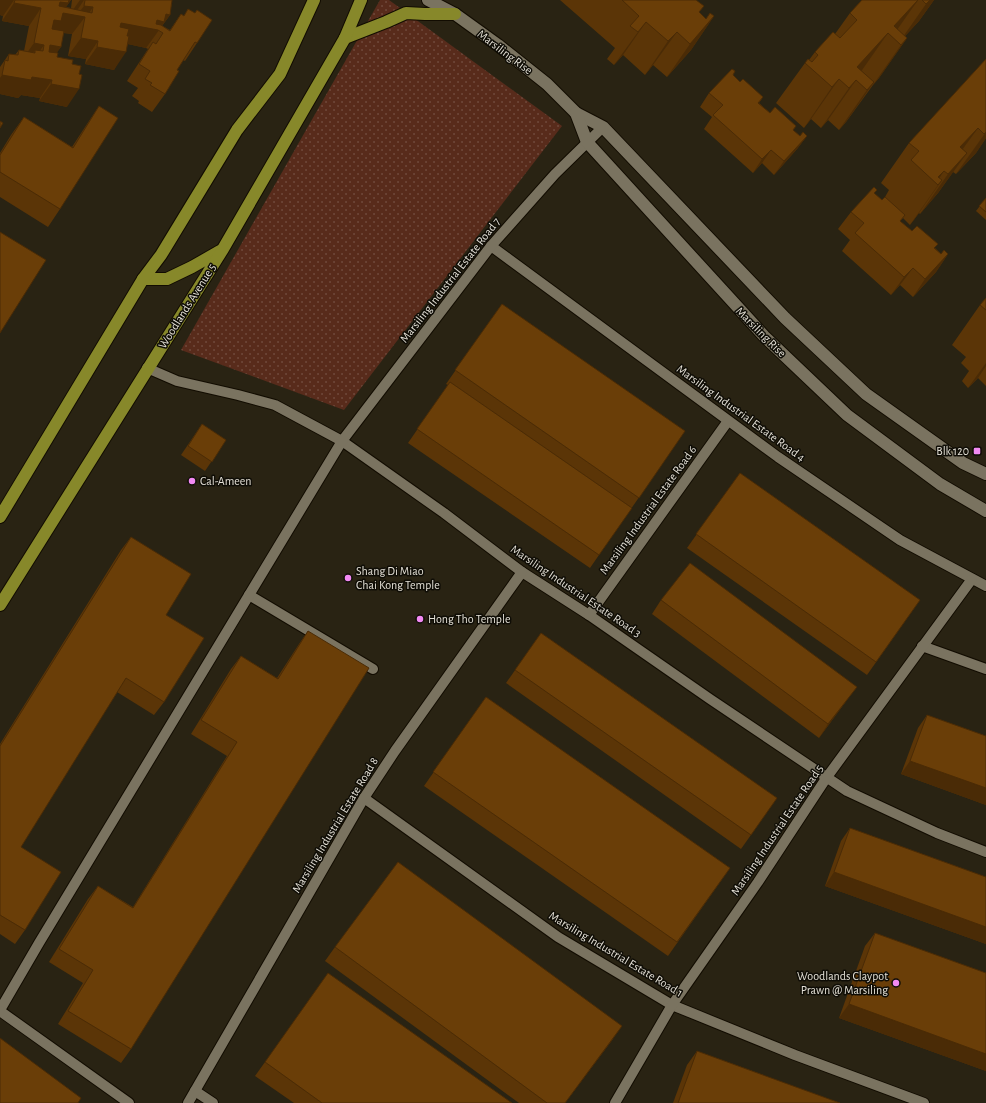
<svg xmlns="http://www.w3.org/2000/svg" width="986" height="1103" viewBox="0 0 986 1103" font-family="'Alegreya Sans',sans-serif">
<defs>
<pattern id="grass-dots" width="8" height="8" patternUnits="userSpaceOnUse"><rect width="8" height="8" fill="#582b1b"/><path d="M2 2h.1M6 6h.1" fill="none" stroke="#70493b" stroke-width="1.8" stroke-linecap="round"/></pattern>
</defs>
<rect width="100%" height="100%" fill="#292313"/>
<!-- grass -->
<path fill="url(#grass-dots)" d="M380,0H389L562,126L344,410L181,350Z"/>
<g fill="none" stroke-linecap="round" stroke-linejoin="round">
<defs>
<g id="service">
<path d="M491,246L778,457L900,540L986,586"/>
<path d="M147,368L177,381L238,395L275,405L342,441L444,513L522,572L589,615L710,699L847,791L937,833L986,852"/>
<path d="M249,595L373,669"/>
<path d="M589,615L728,421"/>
<path d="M922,646L986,669"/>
<path d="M364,798L558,937L672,1005L795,1055L924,1103"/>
<path d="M0,1010L39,943L342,441L491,246L555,174L603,127"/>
<path d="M0,1011L129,1103"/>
<path d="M195,1091L213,1103"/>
<path d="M188,1103L364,798L395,751L522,572"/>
<path d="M615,1103L672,1005L758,882L827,777L972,579"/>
</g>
<g id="tertiary">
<path d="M428,0L455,14L498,45L547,84L576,113L603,127L785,318L866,394L963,463L986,474"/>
<path d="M576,113L587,142L764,336L847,415L940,484L986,511"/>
</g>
<g id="primary">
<path d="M345,38L386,22L406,13L425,14H455"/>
<path d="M143,279H167L192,267L220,251"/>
<path d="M0,517L143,279L161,255L237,130L280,74L314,0"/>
<path d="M0,605L223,249L345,38L361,0"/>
</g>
</defs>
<!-- service casing -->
<use href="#service" stroke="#120c01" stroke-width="12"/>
<!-- tertiary casing -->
<use href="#tertiary" stroke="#120c01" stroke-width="14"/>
<!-- primary casing -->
<use href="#primary" stroke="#120c01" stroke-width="14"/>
<!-- service -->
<use href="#service" stroke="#7a7360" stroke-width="10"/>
<!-- tertiary -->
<use href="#tertiary" stroke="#7a7360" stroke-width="12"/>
<!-- primary -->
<use href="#primary" stroke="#87882a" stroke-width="12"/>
</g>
<!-- wall -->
<g fill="#5b3507">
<path d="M0,0H71L66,7L71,8L72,0H172L170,15L162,26L170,30L181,14L184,16L188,9L197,43L185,61L183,60L177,70L165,94L152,112L138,103L139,101L132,96L138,88L127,81L148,49L146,48L128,44L114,70L85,64L86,59L68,56L72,34L63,33L61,47L56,53L67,107L39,101L40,98L21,95L18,98L0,94V67L9,54L15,55L19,50L24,51L29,26L2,21L3,16L0,15Z"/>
<path d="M560,0H696L699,13L706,19L714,16L691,50L667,77L653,65L645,75L623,55L614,65L607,59L615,48Z"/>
<path d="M862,0H934L919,21L905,36L907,38L879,78L873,85L846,122L839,130L828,120L821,128L811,119L804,128L776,103L805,63L809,60L815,52L835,34L850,13Z"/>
<path d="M986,59V138L976,153L956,174L953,172L938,193L920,214L919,213L910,225L903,218L900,221L912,231L935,248L941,254H948L936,272L913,297L900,285L891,295L842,251L850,240L838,229L851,212L874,194L882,200L885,197L889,190L881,183L909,143Z"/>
<path d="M733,75L740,82L763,97L759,103L770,113L793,130L800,136H807L797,149L774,175L762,163L753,173L704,129L712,117L700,107L709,93Z"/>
<path d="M99,106L60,209L48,227L0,197V153L11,135L24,117L72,147L87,124Z"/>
<path d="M986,198V220L976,211Z"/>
<path d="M986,298V386L978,378L968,388L962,381L969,371L961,363L966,357L952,345L980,305Z"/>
<path d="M502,304L685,431L590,568L408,443L448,385L446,384Z"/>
<path d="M202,424L226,440L205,471L181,455Z"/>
<path d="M740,473L920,600L867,675L687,548Z"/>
<path d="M131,537L166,615L164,702L154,715L117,692L21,847L25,930L15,944L0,934V744L121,550Z"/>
<path d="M661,600L847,700L819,738L652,614Z"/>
<path d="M308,631L131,1049L121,1063L58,1024L83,983L49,962L88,899L98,886L133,907L227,756L191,734L231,669L241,656L277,678L299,644Z"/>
<path d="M541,633L777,798L741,849L506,683Z"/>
<path d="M486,697L730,868L668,956L424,786Z"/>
<path d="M927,715L986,736V805L901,774L918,728Z"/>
<path d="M850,828L986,877V944L825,886L841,841Z"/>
<path d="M875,933L986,973V1071L839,1018L865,946Z"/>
<path d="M335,947L613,1039L565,1103H519L325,961Z"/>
<path d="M697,1051L840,1103H673L687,1065Z"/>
<path d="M265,1062L512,1103H294L255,1076Z"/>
</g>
<!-- shaded-wall -->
<g fill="#4a2b06">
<path d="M0,0H14L3,16L0,15Z"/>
<path d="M67,0H71L57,20L63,13L70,14L80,0H84L74,15H77L84,6L93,7L84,21L85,17L72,34L54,31L49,39L48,19L60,2Z"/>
<path d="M918,0L892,37L894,26Z"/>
<path d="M928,0H934L919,21L898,44L926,4Z"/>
<path d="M14,3L41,8L29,26L2,21Z"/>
<path d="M166,14L170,15L146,48L109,40L121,23L157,20Z"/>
<path d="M714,16L691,50L667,77L690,44Z"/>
<path d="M646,22L623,55L614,65L638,32Z"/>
<path d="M677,32L653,65L645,75L668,41Z"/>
<path d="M888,33L860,73L857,67Z"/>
<path d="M81,38L98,41L86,59L68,56Z"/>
<path d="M907,38L879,78L873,85L901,45Z"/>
<path d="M34,43L44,45L32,62L35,50L27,61L22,60Z"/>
<path d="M50,45L61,47L48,65L38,63Z"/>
<path d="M97,47L126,52L114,70L85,64Z"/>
<path d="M2,75L32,77L52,80L40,98L21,95L18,98L0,94V78Z"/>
<path d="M839,79L811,119L804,128L832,87Z"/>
<path d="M856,80L828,120L821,128L849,88Z"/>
<path d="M874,82L846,122L839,130L867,90Z"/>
<path d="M51,84L79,89L67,107L39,101Z"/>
<path d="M978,128L949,168L944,171L936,183L935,182L960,147Z"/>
<path d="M986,132V138L976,153L956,174Z"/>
<path d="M807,136L797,149L774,175L784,161Z"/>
<path d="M771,150L762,163L753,173L762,159Z"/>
<path d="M967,153L938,193L920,214L948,174Z"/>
<path d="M942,180L914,220L910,225L938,185Z"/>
<path d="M948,254L936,272L913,297L925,279Z"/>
<path d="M913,268L900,285L891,295L904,277Z"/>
<path d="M986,363V366L978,378L968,388Z"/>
<path d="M857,687L847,700L819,738L828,724Z"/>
<path d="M910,761L986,788V805L901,774Z"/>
<path d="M834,872L986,927V944L825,886Z"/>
<path d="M849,1004L986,1054V1071L839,1018Z"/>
<path d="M622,1026L613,1039L565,1103Z"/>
</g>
<!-- building -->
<g fill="#6a3e08" stroke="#4a2b06">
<path d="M15,0H69L68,3L60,2L59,6L92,13L93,7L84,6L85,0H172L170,15L166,14L164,22L157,20L156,24L161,25L170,31L181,14L184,16L188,9L195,13L197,10L212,20L197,43L195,42L177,70L179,71L165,94L150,85L152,83L145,79L150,71L139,64L153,42L156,44L163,33L158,30L121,23L120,27L129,29L127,36H129L126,52L97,47L98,41L81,38L85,17L63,13L61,21L54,20L52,29L64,31L61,47L50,45L49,52L58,53L57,57L73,60L72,64L81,66L79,74L82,75L79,89L51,84L52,80L32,77L31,80L2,75L5,60L8,61L9,54L18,55L19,50L35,53V50L43,51L44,45L34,43L41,8L14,3Z"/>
<path d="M622,0H696L704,6L699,12L706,19L710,13L714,16L690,44L677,32L668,41L646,22L638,32L630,26L639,16Z"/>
<path d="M862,0H918L894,26L907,38L901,45L888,33L857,67L874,82L867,90L856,80L849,88L839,79L832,87L805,63L808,59L812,62L818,55L815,52L833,32L840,38L857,20L850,13Z"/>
<path d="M922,0H930L926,4Z"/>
<path d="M986,59V132L984,134L978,128L960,147L967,153L948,174L944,171L938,177L942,180L938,185L911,160L919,151L909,143Z"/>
<path d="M732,69L735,71L733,75L740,82L743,79L763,97L758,103L770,113L775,107L796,126L793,130L800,136L803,132L807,136L784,161L771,150L762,159L713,115L723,105L709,93Z"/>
<path d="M99,106L118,118L60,209L0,172V155L24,117L73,148Z"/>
<path d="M0,121L3,123L0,128Z"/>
<path d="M874,187L877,190L874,193L882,200L885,197L905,215L900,221L912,231L917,226L938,244L934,248L941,254L944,250L948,254L925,279L913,268L904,277L855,233L864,223L851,212Z"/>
<path d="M986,198V212L979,206Z"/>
<path d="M0,232L46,260L0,333Z"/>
<path d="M986,298V310L980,305Z"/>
<path d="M502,304L685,431L639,498L455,370Z"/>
<path d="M450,382L632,508L599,555L417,429Z"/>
<path d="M202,424L226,440L212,462L188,446Z"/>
<path d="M740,473L920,600L876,662L696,534Z"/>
<path d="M131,537L191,574L166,615L204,638L164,702L126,678L21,847L61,872L25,930L0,915V746Z"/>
<path d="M690,563L857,687L828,724L661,600Z"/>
<path d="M308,631L369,668L131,1049L68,1011L93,970L59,949L98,886L133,908L237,742L201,720L241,656L278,679Z"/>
<path d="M541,633L777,798L751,835L515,670Z"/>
<path d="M486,697L730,868L677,942L433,772Z"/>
<path d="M927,715L986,736V788L910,761Z"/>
<path d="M850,828L986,877V927L834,872Z"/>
<path d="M398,862L622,1026L565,1103H547L335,947Z"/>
<path d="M875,933L986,973V1054L849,1004Z"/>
<path d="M328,973L512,1103H322L265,1062Z"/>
<path d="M0,1038L81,1098L78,1103H0Z"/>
<path d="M697,1051L840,1103H678Z"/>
</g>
<!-- markers -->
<g fill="#f28af3" stroke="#0f0d06" stroke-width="1.5">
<rect x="973" y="447" width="8" height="8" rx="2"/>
<circle cx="192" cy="481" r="4"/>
<circle cx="348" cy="578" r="4"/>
<circle cx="420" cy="619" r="4"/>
<circle cx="896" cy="983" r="4"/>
</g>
<g text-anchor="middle" stroke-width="3" stroke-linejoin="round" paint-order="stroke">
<!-- street labels -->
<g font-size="12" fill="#e4e0d6" stroke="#0f0d06">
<text transform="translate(505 52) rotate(37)" y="4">Marsiling Rise</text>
<text transform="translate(450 280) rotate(-52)" y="4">Marsiling Industrial Estate Road 7</text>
<text transform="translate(187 306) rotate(-58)" y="4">Woodlands Avenue 5</text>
<text transform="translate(761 332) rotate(45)" y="4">Marsiling Rise</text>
<text transform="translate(741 413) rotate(36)" y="4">Marsiling Industrial Estate Road 4</text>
<text transform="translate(648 510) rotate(-54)" y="4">Marsiling Industrial Estate Road 6</text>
<text transform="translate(576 591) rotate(34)" y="4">Marsiling Industrial Estate Road 3</text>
<text transform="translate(335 825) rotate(-59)" y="4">Marsiling Industrial Estate Road 8</text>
<text transform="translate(777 830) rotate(-56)" y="4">Marsiling Industrial Estate Road 5</text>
<text transform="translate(616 954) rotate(31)" y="4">Marsiling Industrial Estate Road 1</text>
</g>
<!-- poi labels -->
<g font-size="12" fill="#e4e0d6" stroke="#0f0d06" text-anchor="start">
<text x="969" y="455" text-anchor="end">Blk 120</text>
<text x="200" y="485">Cal-Ameen</text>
<text x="356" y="575">Shang Di Miao<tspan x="356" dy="14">Chai Kong Temple</tspan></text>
<text x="428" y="623">Hong Tho Temple</text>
<text x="888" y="980" text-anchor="end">Woodlands Claypot<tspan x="888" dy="14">Prawn @ Marsiling</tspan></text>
</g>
</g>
</svg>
